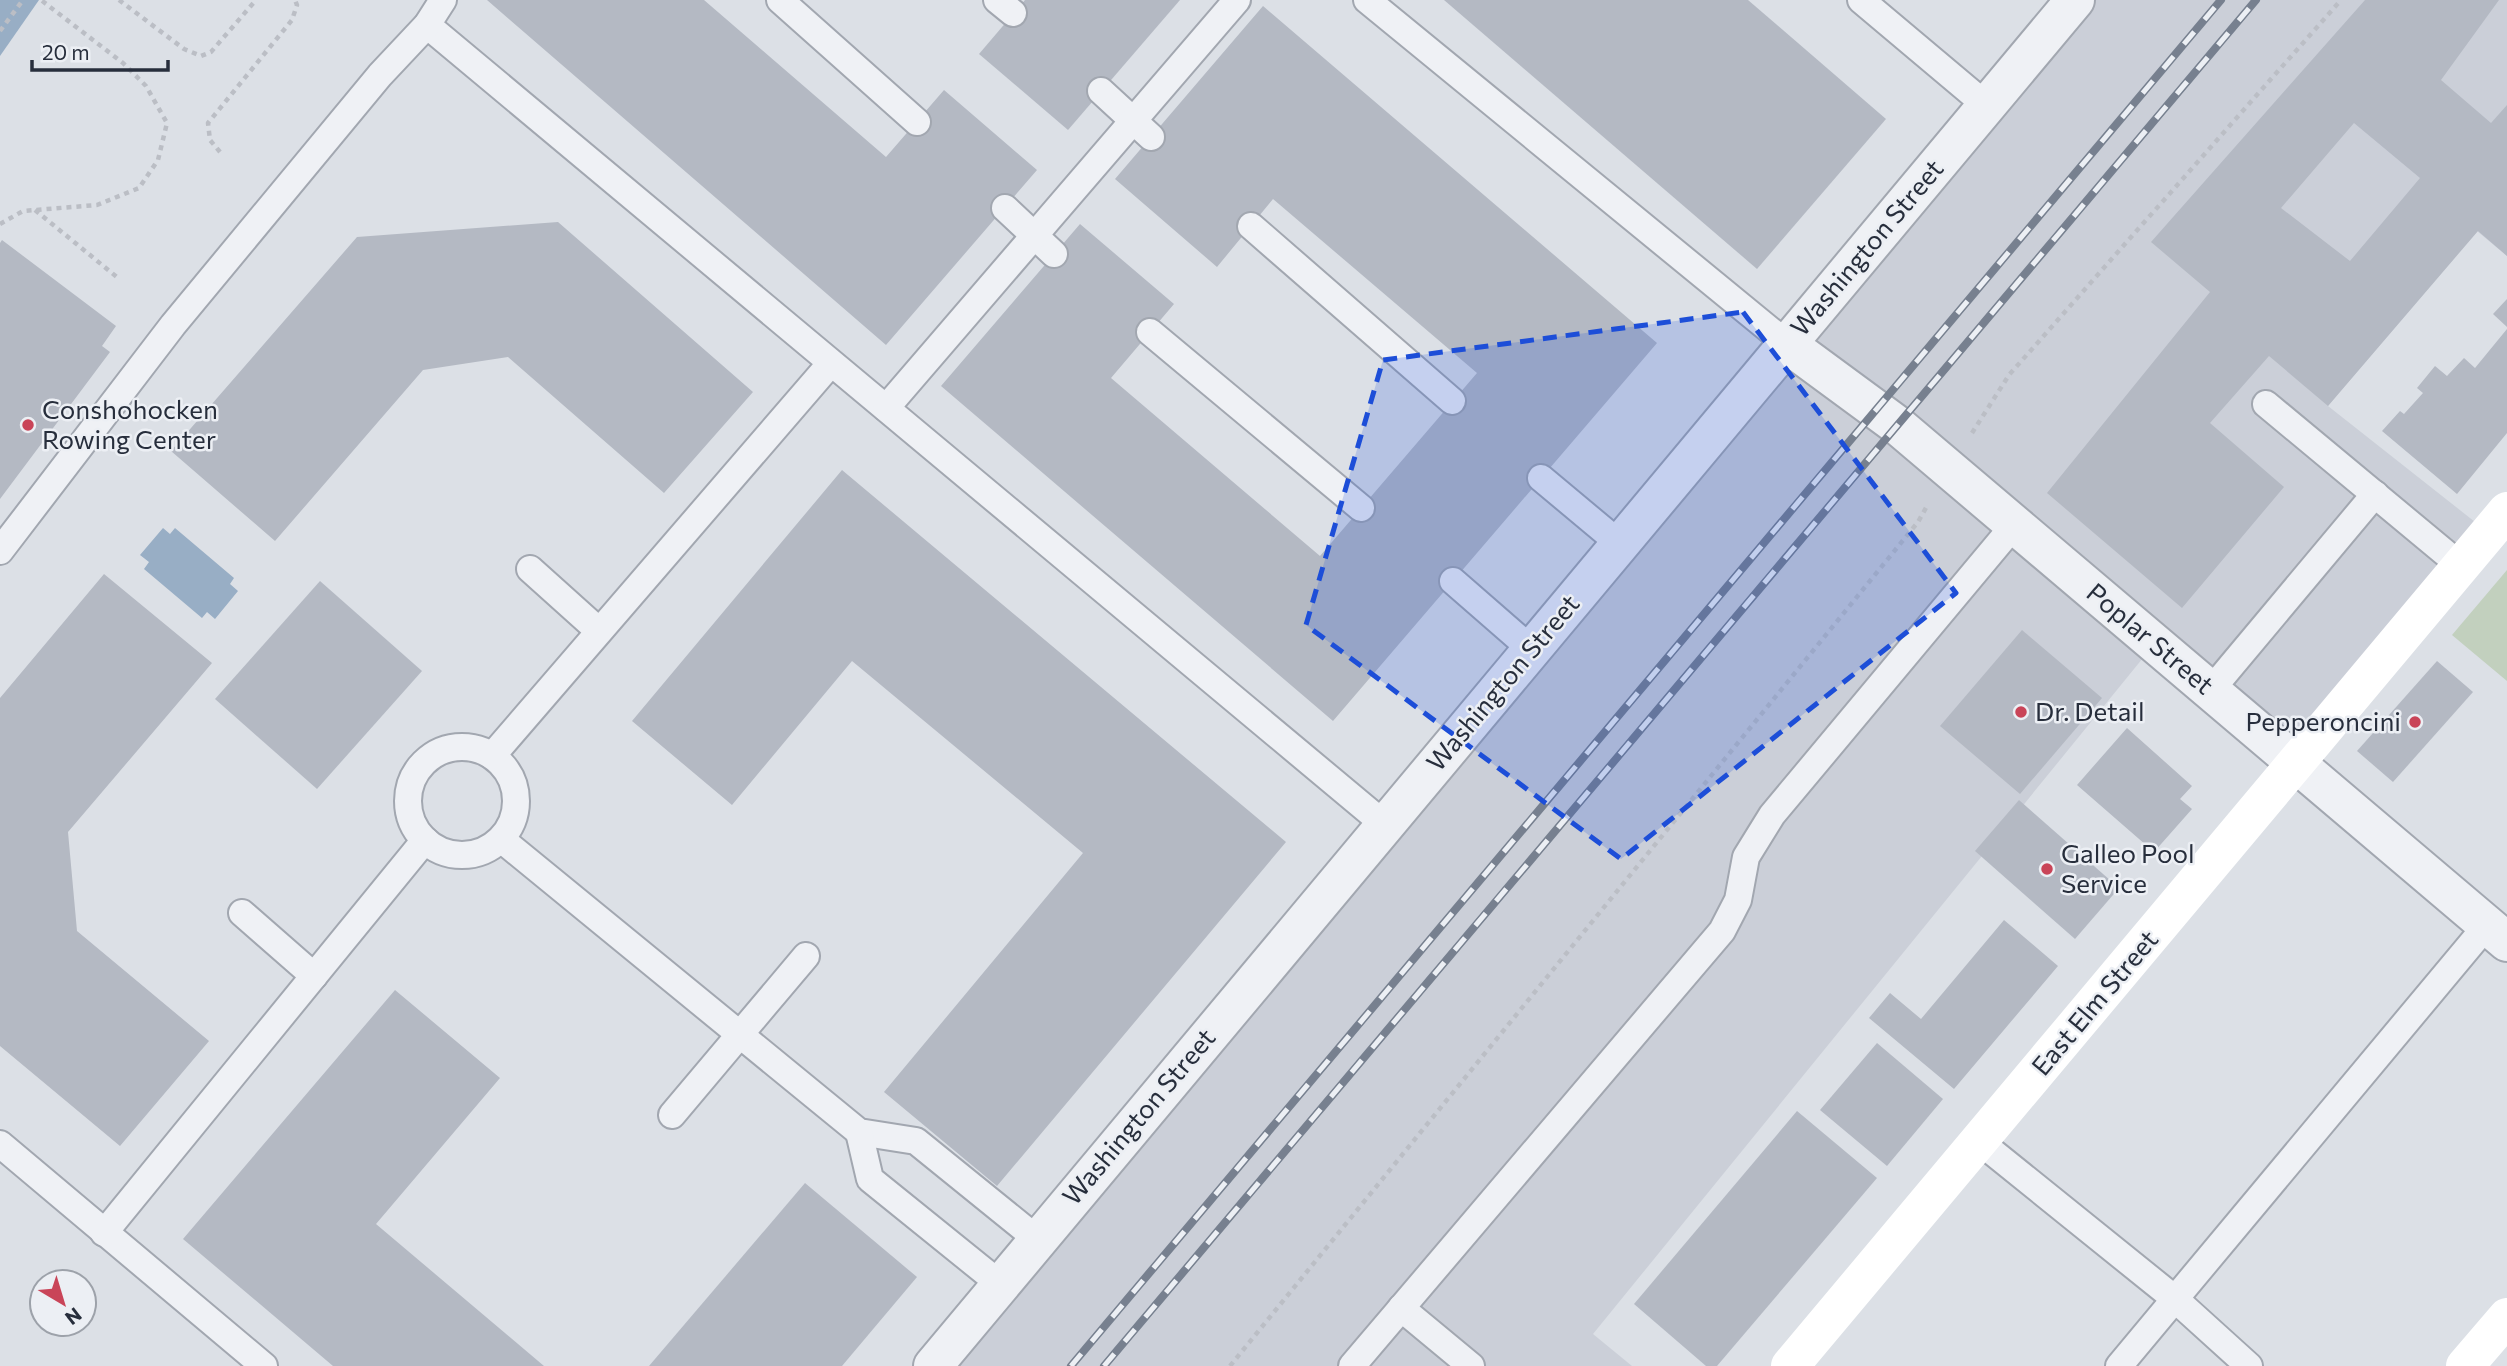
<svg xmlns="http://www.w3.org/2000/svg" width="2507" height="1366" viewBox="0 0 2507 1366" font-family="Commissioner,sans-serif">
<rect width="100%" height="100%" fill="#dce0e6"/>
<!-- built -->
<path fill="#cbcfd8" d="M2075,0H2507V256L2477,231L2328,406L2489,533L2297,763L2147,653L1593,1334L1632,1366H933Z"/>
<!-- green -->
<path fill="#c2d0be" d="M2507,570V681L2452,635Z"/>
<!-- water -->
<g fill="#98aec5">
<path d="M0,0H39L0,56Z"/>
<path d="M163,528L170,534L175,528L234,578L230,584L238,591L215,619L207,612L202,618L144,569L149,562L140,555Z"/>
</g>
<!-- building -->
<g fill="#b4b9c3" fill-rule="evenodd">
<path d="M487,0H704L886,157L944,90L1037,170L886,345Z"/>
<path d="M1025,0H1180L1068,130L979,54Z"/>
<path d="M1444,0H1748L1886,119L1757,269Z"/>
<path d="M2365,0H2499L2441,80L2491,123L2507,105V256L2478,231L2328,406L2269,356L2210,423L2284,487L2182,608L2047,493L2210,292L2151,242ZM2354,123L2420,178L2350,261L2281,208Z"/>
<path d="M1263,6L1657,343L1333,721L941,386L1080,224L1174,304L1111,378L1320,556L1477,373L1273,199L1217,267L1115,179Z"/>
<path d="M558,222L753,392L664,493L508,357L423,370L275,541L171,451L357,237Z"/>
<path d="M2,240L116,326L102,346L110,352L0,499V243Z"/>
<path d="M2507,299V327L2493,314Z"/>
<path d="M2507,329V433L2457,494L2382,431L2400,411L2404,414L2423,393L2417,388L2435,366L2447,376L2464,358L2475,368Z"/>
<path d="M842,470L1286,842L997,1186L884,1092L1083,853L852,661L732,805L632,721Z"/>
<path d="M104,574L212,663L68,832L77,931L209,1041L120,1146L0,1046V698Z"/>
<path d="M320,581L422,671L317,789L215,699Z"/>
<path d="M2022,630L2102,698L2020,794L1940,726Z"/>
<path d="M2437,661L2473,692L2393,782L2357,751Z"/>
<path d="M2127,728L2192,786L2180,799L2192,809L2154,852L2077,785Z"/>
<path d="M2019,800L2119,888L2075,939L1975,851Z"/>
<path d="M2004,920L2058,966L1954,1089L1869,1018L1890,993L1921,1019Z"/>
<path d="M395,990L500,1078L376,1224L544,1366H333L183,1239Z"/>
<path d="M1877,1043L1943,1099L1887,1166L1820,1110Z"/>
<path d="M1797,1111L1877,1178L1717,1366H1706L1634,1304Z"/>
<path d="M805,1183L917,1277L842,1366H649Z"/>
</g>
<g fill="none" stroke-linecap="round" stroke-linejoin="round">
<defs>
<g id="lane">
<path d="M780,0L917,122"/>
<path d="M997,0L1013,13"/>
<path d="M1367,0L1787,344"/>
<path d="M1861,0L1987,106"/>
<path d="M427,25L1384,824"/>
<path d="M1101,91L1151,137"/>
<path d="M1005,208L1054,254"/>
<path d="M1251,226L1452,401"/>
<path d="M1150,332L1361,508"/>
<path d="M2266,404L2461,566"/>
<path d="M886,408L1237,0"/>
<path d="M1541,478L1620,544"/>
<path d="M0,551L173,325L380,75L427,25L443,0"/>
<path d="M530,569L599,631"/>
<path d="M1453,581L1531,649"/>
<path d="M2211,690L2375,494"/>
<circle cx="462" cy="801" r="54"/>
<path d="M492,756L831,363"/>
<path d="M501,839L859,1132L916,1141L1037,1239"/>
<path d="M242,913L314,976"/>
<path d="M672,1115L806,956"/>
<path d="M859,1132L870,1179L1000,1284"/>
<path d="M1979,1141L2175,1299L2249,1366"/>
<path d="M0,1144L264,1366"/>
<path d="M104,1233L425,840"/>
<path d="M1401,1308L1471,1366"/>
<path d="M1352,1366L1722,931L1738,900L1746,857L1772,815L2015,524"/>
<path d="M2119,1366L2487,925"/>
</g>
<g id="street">
<path d="M1787,344L1897,425L2507,942"/>
<path d="M933,1366L2075,0"/>
</g>
</defs>
<!-- lane casing -->
<use href="#lane" stroke="#a2a7b0" stroke-width="30"/>
<!-- street casing -->
<use href="#street" stroke="#a2a7b0" stroke-width="42"/>
<!-- path -->
<g stroke="#bbbec5" stroke-width="4.5" stroke-dasharray="5 5" stroke-linecap="butt">
<path d="M119,0L184,49L201,56L211,52L256,0"/>
<path d="M0,31L23,0"/>
<path d="M220,152L210,140L208,123L292,20L297,5L295,0"/>
<path d="M35,210L118,278"/>
<path d="M0,224L23,211L97,205L139,188L158,160L167,123L146,86L123,63L41,0"/>
<path d="M1972,433L2009,375L2341,0"/>
<path d="M1230,1366L1918,522L1927,506"/>
</g>
<!-- lane -->
<use href="#lane" stroke="#eff1f5" stroke-width="26"/>
<!-- street -->
<use href="#street" stroke="#eff1f5" stroke-width="38"/>
<!-- secondary -->
<g stroke="#fff" stroke-width="38">
<path d="M1790,1366L2507,511"/>
<path d="M2465,1366L2507,1317"/>
</g>
<defs>
<g id="rail">
<path d="M1071,1366L2221,0"/>
<path d="M1104,1366L2256,0"/>
</g>
</defs>
<!-- rail casing -->
<use href="#rail" stroke="#77808f" stroke-width="8"/>
<!-- rail -->
<use href="#rail" stroke="#eceff4" stroke-width="5" stroke-dasharray="16" stroke-linecap="butt"/>
</g>
<!-- marked area -->
<path fill="#1d4ed8" fill-opacity="0.2" stroke="#1d4ed8" stroke-width="5" stroke-dasharray="14 9" stroke-linejoin="round" d="M1743,312L1956,593L1621,859L1306,625L1383,360Z"/>
<!-- markers -->
<g fill="#c94458" stroke="#eceff4" stroke-width="2.5">
<circle cx="28" cy="425" r="7"/>
<circle cx="2021" cy="712" r="7"/>
<circle cx="2415" cy="722" r="7"/>
<circle cx="2047" cy="869" r="7"/>
</g>
<g text-anchor="middle" stroke-width="5" stroke-linejoin="round" paint-order="stroke">
<!-- street labels -->
<g font-size="26" fill="#272e3c" stroke="#eceff4">
<text transform="translate(1867 248) rotate(-50)" y="9">Washington Street</text>
<text transform="translate(2150 639) rotate(40)" y="9">Poplar Street</text>
<text transform="translate(1503 683) rotate(-50)" y="9">Washington Street</text>
<text transform="translate(2095 1003) rotate(-50)" y="9">East Elm Street</text>
<text transform="translate(1139 1117) rotate(-50)" y="9">Washington Street</text>
</g>
<!-- poi labels -->
<g font-size="26" fill="#272e3c" stroke="#eceff4" text-anchor="start">
<text x="42" y="419">Conshohocken<tspan x="42" dy="30">Rowing Center</tspan></text>
<text x="2035" y="721">Dr. Detail</text>
<text x="2401" y="731" text-anchor="end">Pepperoncini</text>
<text x="2061" y="863">Galleo Pool<tspan x="2061" dy="30">Service</tspan></text>
</g>
</g>
<!-- north arrow -->
<g transform="translate(63 1303) rotate(142)"><circle r="33" fill="#eceff4" stroke="#9da2aa" stroke-width="2"/>
<path d="M0-5L12 26L0 18L-12 26Z" fill="#c94458"/>
<text y="-10" font-size="19" font-weight="bold" text-anchor="middle" fill="#272e3c">N</text>
</g>
<!-- scale -->
<path d="M32 60v10h136v-10" fill="none" stroke="#272e3c" stroke-width="3.5"/>
<text x="42" y="60" font-size="21" fill="#272e3c" stroke="#eceff4" stroke-width="5" paint-order="stroke">20 m</text>
</svg>
